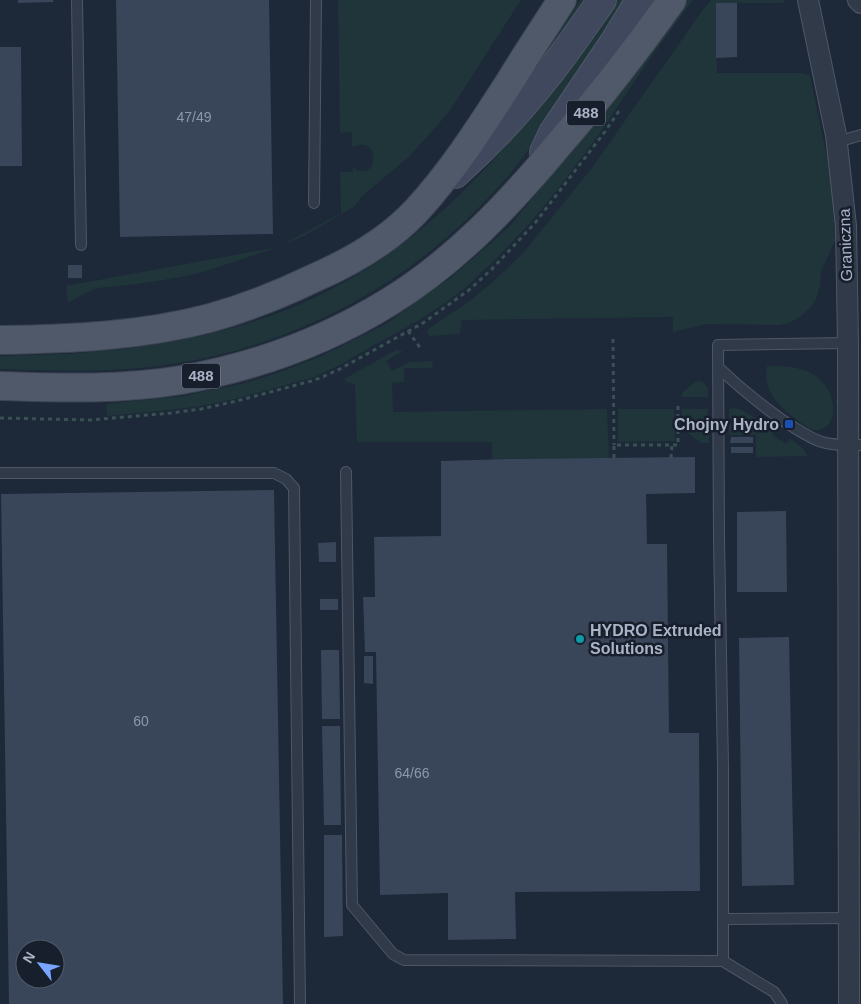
<svg xmlns="http://www.w3.org/2000/svg" width="861" height="1004" viewBox="0 0 861 1004" font-family="Helvetica,sans-serif">
<rect width="100%" height="100%" fill="#1d2839"/>
<!-- green -->
<g fill="#1f353a">
<path d="M338,0H521L449,112L409,157L362,196L355,206L304,236L278,247L237,261L199,273L176,278L137,284L97,288L68,302L66,286L278,247L341,213L340,172H353V168C379,184 382,134 352,147V132L340,133Z"/>
<path d="M580,0H586L526,81Z"/>
<path d="M616,0H627C609,28 590,57 572,85C553,114 535,142 514,169C427,274 306,344 172,364C115,373 57,371 0,369V356C38,355 76,354 113,350C169,344 225,333 278,313C354,285 421,236 476,178C529,124 572,61 616,0Z"/>
<path d="M688,0H693L649,60L598,136L558,189L530,223L499,256L464,289L442,305L416,322L362,352L340,365L314,377L239,398L202,406L170,410L107,416L106,404L183,396L245,383L280,372L319,357L384,325L453,276L509,227L658,43Z"/>
<path d="M711,0H786L782,3H716L717,73H801L810,76L827,157L835,208L836,239L821,271L820,285L817,297L811,307L800,317L789,323L779,325L707,324L673,332V317L462,320L460,334L429,336L427,330L471,300L497,278L523,253L591,169L702,11Z"/>
<path d="M396,350L403,351L386,361L392,371L410,362L433,361L432,368H404V382L392,383L393,412L607,409L609,458L492,459V442H357L355,384L347,382L344,379Z"/>
<path d="M767,366C783,366 799,366 813,374C824,380 832,393 833,406C835,421 824,436 808,428C787,413 761,396 767,366Z"/>
<path d="M699,381L703,382L708,388V397H682V393L695,382Z"/>
<path d="M734,408L742,410L775,430L772,435L786,444L790,439C796,443 805,448 807,456L756,457V435H729V409Z"/>
<path d="M618,409H674L675,441L618,442Z"/>
<path d="M682,409H708L709,443H701L682,428Z"/>
</g>
<!-- building -->
<g fill="#394559" fill-rule="evenodd">
<path d="M18,0H53V2L18,3Z"/>
<path d="M116,0H269L273,234L120,237Z"/>
<path d="M716,3H737V57L716,58Z"/>
<path d="M0,47H21L22,166H0Z"/>
<rect x="68" y="265" width="14" height="13"/>
<path d="M731,437H753V443H730Z"/>
<rect x="731" y="447" width="22" height="6"/>
<path d="M695,457V493L646,494L647,544H667L669,733H699L700,891L515,892L516,939L448,940V893L380,895L376,652H365L363,597H375L374,537L441,536V461L507,459Z"/>
<path d="M274,490L283,1004H9L1,494ZM25,949H55V979H25Z"/>
<path d="M786,511L787,592H737V512Z"/>
<path d="M336,542V562H319L318,543Z"/>
<rect x="320" y="599" width="18" height="11"/>
<path d="M789,637L794,885L742,886L739,638Z"/>
<path d="M321,650H339L340,719H322Z"/>
<path d="M364,656H373V684L364,683Z"/>
<path d="M322,726H340L341,825H324Z"/>
<path d="M324,835H342L343,936L324,937Z"/>
</g>
<g fill="none" stroke-linecap="round" stroke-linejoin="round">
<defs>
<g id="service">
<path d="M77,0L81,245"/>
<path d="M837,142L861,135"/>
<path d="M314,203L316,0"/>
<path d="M719,368C740,388 761,405 785,422C797,429 809,438 822,442C835,446 848,445 861,445"/>
<path d="M346,472L352,905L393,954L404,960L723,961V767L719,538L718,345L848,343"/>
<path d="M0,473H274L286,479L294,488L300,1004"/>
<path d="M723,919L849,918"/>
<path d="M723,961L774,992L781,1002L782,1004"/>
</g>
<g id="minor">
<path d="M808,0L836,135L846,226L848,343L849,1004"/>
<path d="M858,0L861,3"/>
</g>
<g id="secondary">
<path d="M544,152L553,133L613,44L640,0"/>
<path d="M455,174C490,143 521,109 550,72C568,49 585,24 602,0"/>
</g>
<g id="primary">
<path d="M0,340C70,339 142,336 210,318C245,308 279,295 312,279C349,263 388,241 416,211C452,172 480,128 509,83C526,55 544,28 562,0"/>
<path d="M0,386C60,388 121,390 181,380C254,367 326,341 389,302C456,261 510,203 560,143C600,97 637,49 672,0"/>
</g>
</defs>
<!-- service casing -->
<use href="#service" stroke="#4f5767" stroke-width="12"/>
<!-- minor casing -->
<use href="#minor" stroke="#4f5767" stroke-width="22"/>
<!-- secondary casing -->
<use href="#secondary" stroke="#4f5767" stroke-width="30"/>
<!-- primary casing -->
<use href="#primary" stroke="#3b4352" stroke-width="30"/>
<!-- path -->
<g stroke="#3a5154" stroke-width="3" stroke-dasharray="4 4" stroke-linecap="butt">
<path d="M408,331L421,349"/>
<path d="M613,339L614,445"/>
<path d="M0,418L90,420L171,413L201,409L237,401L315,380L338,370L423,323L469,290L492,269L535,223L604,133L619,111"/>
<path d="M614,458V445H678V403"/>
<path d="M671,458L672,445"/>
</g>
<!-- service -->
<use href="#service" stroke="#313a49" stroke-width="10"/>
<!-- minor -->
<use href="#minor" stroke="#313a49" stroke-width="20"/>
<!-- secondary -->
<use href="#secondary" stroke="#3f485c" stroke-width="28"/>
<!-- primary -->
<use href="#primary" stroke="#4f5969" stroke-width="28"/>
</g>
<!-- markers -->
<rect fill="#1a4fb4" stroke="#171f2d" stroke-width="2" x="784" y="419" width="10" height="10" rx="2.5"/>
<circle fill="#0f9aa8" stroke="#171f2d" stroke-width="2" cx="580" cy="639" r="5"/>
<g text-anchor="middle" stroke-width="5" stroke-linejoin="round" paint-order="stroke">
<!-- number labels -->
<g font-size="14" fill="#8e98ab">
<text x="194" y="122">47/49</text>
<text x="141" y="726">60</text>
<text x="412" y="778">64/66</text>
</g>
<!-- shield labels -->
<g fill="#171f2d" stroke="#7f8798" stroke-width="1">
<rect x="567" y="100.5" width="38" height="25" rx="4"/>
<rect x="182" y="363.5" width="38" height="25" rx="4"/>
</g>
<g font-size="15" font-weight="bold" fill="#abb4c6">
<text x="586" y="118">488</text>
<text x="201" y="381">488</text>
</g>
<!-- street labels -->
<g font-size="16" fill="#abb4c6" stroke="#171f2d">
<text transform="translate(845 245) rotate(-92)" y="6">Graniczna</text>
</g>
<!-- poi labels -->
<g font-size="16" font-weight="bold" fill="#abb4c6" stroke="#171f2d" text-anchor="end">
<text x="779" y="430">Chojny Hydro</text>
<text x="590" y="636" text-anchor="start">HYDRO Extruded<tspan x="590" dy="18">Solutions</tspan></text>
</g>
</g>
<!-- north arrow -->
<g transform="translate(40 964) rotate(301)"><circle r="24" fill="#171f2d" stroke="#525b6a"/>
<path d="M0-4L9 19L0 12L-9 19Z" fill="#77a5ff"/>
<text y="-8" font-size="14" font-weight="bold" text-anchor="middle" fill="#abb4c6">N</text>
</g>
</svg>
